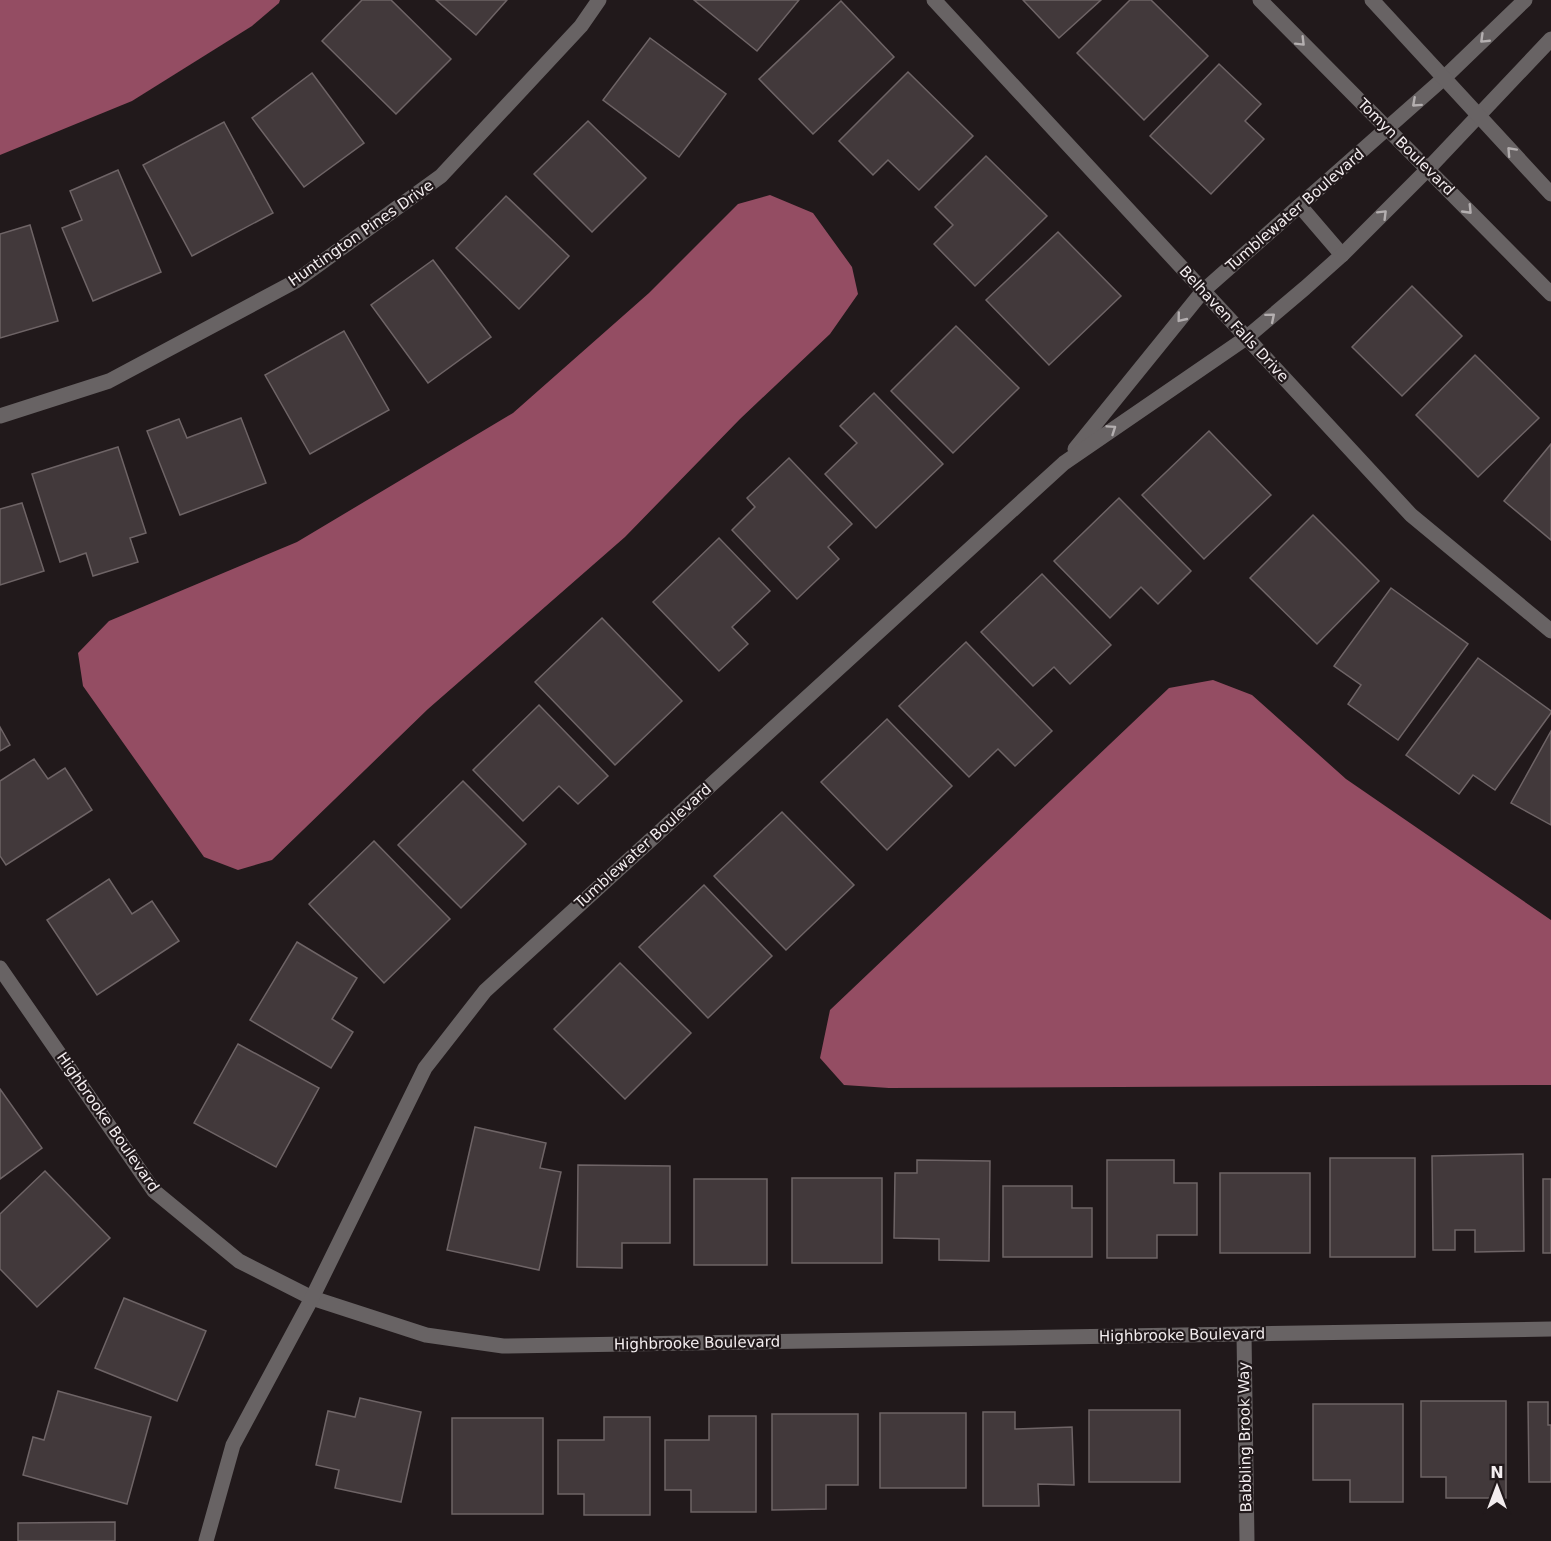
<svg xmlns="http://www.w3.org/2000/svg" width="1551" height="1541" viewBox="0 0 1551 1541" font-family="'DejaVu Sans',sans-serif">
<rect width="100%" height="100%" fill="#21191b"/>
<!-- water -->
<g fill="#944d63">
<path d="M0,0H280L279,3L252,26L132,101L0,155Z"/>
<path d="M770,195L813,213L852,267L858,294L830,334L740,419L625,537L428,709L272,860L238,870L204,857L83,686L78,653L109,621L297,542L513,413L649,293L738,204Z"/>
<path d="M1213,680L1252,695L1346,779L1551,920V1085L889,1088L844,1085L820,1058L830,1010L1169,688Z"/>
</g>
<!-- building -->
<g fill="#42393b" stroke="#6e6466" stroke-width="1.5">
<path d="M362,0H391L451,59L396,114L322,41Z"/>
<path d="M436,0H507L476,35Z"/>
<path d="M694,0H799L757,51Z"/>
<path d="M1023,0H1101L1059,38Z"/>
<path d="M1130,0H1151L1208,56L1144,120L1077,53Z"/>
<path d="M841,1L894,57L813,134L759,79Z"/>
<path d="M650,38L726,94L679,157L603,100Z"/>
<path d="M1219,64L1261,104L1245,121L1264,139L1211,194L1150,136Z"/>
<path d="M908,72L973,136L919,190L888,160L873,175L839,141Z"/>
<path d="M312,73L364,143L304,187L252,118Z"/>
<path d="M588,121L646,178L592,232L534,174Z"/>
<path d="M224,122L273,213L192,256L143,165Z"/>
<path d="M986,156L1047,216L975,286L934,244L953,225L935,207Z"/>
<path d="M118,170L161,272L93,301L62,228L82,220L70,191Z"/>
<path d="M506,196L569,256L519,309L456,248Z"/>
<path d="M30,225L58,321L0,338V234Z"/>
<path d="M1058,232L1121,296L1049,365L986,300Z"/>
<path d="M433,260L491,337L428,383L371,305Z"/>
<path d="M1412,286L1462,336L1402,396L1352,347Z"/>
<path d="M956,326L1019,388L953,453L891,391Z"/>
<path d="M344,331L389,410L310,454L265,375Z"/>
<path d="M1475,355L1539,418L1478,477L1416,415Z"/>
<path d="M874,393L943,464L876,528L825,474L857,443L840,426Z"/>
<path d="M241,418L266,483L180,515L147,431L179,419L187,438Z"/>
<path d="M1209,431L1271,495L1204,559L1142,495Z"/>
<path d="M1551,444V540L1504,501Z"/>
<path d="M118,447L146,533L130,538L138,562L93,576L86,553L60,562L32,474Z"/>
<path d="M789,458L852,524L828,547L839,559L797,599L732,530L755,507L747,498Z"/>
<path d="M1119,498L1191,571L1158,604L1141,587L1110,618L1054,561Z"/>
<path d="M22,503L44,571L0,585V509Z"/>
<path d="M1313,515L1379,581L1317,644L1250,578Z"/>
<path d="M719,538L770,591L732,627L748,644L719,671L653,602Z"/>
<path d="M1042,574L1111,645L1070,684L1054,667L1033,686L981,632Z"/>
<path d="M1391,588L1468,644L1398,740L1348,704L1361,685L1334,666Z"/>
<path d="M602,618L682,701L615,765L535,682Z"/>
<path d="M966,642L1052,731L1015,766L998,749L969,777L899,706Z"/>
<path d="M1478,658L1551,711V713L1495,790L1473,775L1459,794L1406,755Z"/>
<path d="M539,705L608,776L578,804L559,786L523,821L473,770Z"/>
<path d="M887,719L952,786L887,850L821,782Z"/>
<path d="M0,727L10,745L0,751Z"/>
<path d="M1551,731V825L1511,803Z"/>
<path d="M34,759L48,779L65,768L92,810L6,865L0,856V781Z"/>
<path d="M463,781L526,844L461,908L398,845Z"/>
<path d="M782,812L854,885L786,950L714,876Z"/>
<path d="M374,841L450,919L384,983L309,904Z"/>
<path d="M109,879L132,914L152,901L179,941L97,995L47,920Z"/>
<path d="M704,885L772,956L708,1018L639,947Z"/>
<path d="M297,942L357,978L332,1019L353,1032L331,1068L250,1020Z"/>
<path d="M620,963L691,1033L625,1099L554,1029Z"/>
<path d="M238,1044L319,1088L276,1167L194,1123Z"/>
<path d="M0,1089L42,1148L0,1179Z"/>
<path d="M475,1127L546,1143L540,1168L561,1172L539,1270L447,1250Z"/>
<path d="M1523,1154L1524,1251L1475,1252V1230H1455V1250H1433L1432,1156Z"/>
<rect x="1330" y="1158" width="85" height="99"/>
<path d="M917,1160L990,1161L989,1261L939,1260V1239L894,1238L895,1173H917Z"/>
<path d="M1107,1160H1174V1183H1197V1235H1157V1258H1107Z"/>
<path d="M578,1165L670,1166V1243H622V1268L577,1267Z"/>
<path d="M45,1171L110,1238L37,1307L0,1269V1214Z"/>
<rect x="1220" y="1173" width="90" height="80"/>
<rect x="792" y="1178" width="90" height="85"/>
<rect x="694" y="1179" width="73" height="86"/>
<rect x="1543" y="1179" width="8" height="74"/>
<path d="M1003,1186H1072V1208H1092V1257H1003Z"/>
<path d="M124,1298L206,1331L177,1401L95,1368Z"/>
<path d="M58,1391L151,1417L127,1504L23,1475L33,1437L44,1440Z"/>
<path d="M360,1398L421,1412L401,1502L335,1488L339,1470L316,1465L328,1411L355,1417Z"/>
<path d="M1421,1401H1506V1498H1446V1477H1421Z"/>
<path d="M1528,1402H1548V1425H1551V1482H1529Z"/>
<path d="M1313,1404H1403V1502H1350V1480H1313Z"/>
<rect x="1089" y="1410" width="91" height="72"/>
<path d="M983,1412H1015V1429L1072,1427L1074,1485L1038,1484L1039,1506H983Z"/>
<rect x="880" y="1413" width="86" height="75"/>
<path d="M772,1414H858V1485H826V1509L772,1510Z"/>
<path d="M709,1416H756V1512H691V1490H665V1440H709Z"/>
<path d="M604,1417H650V1515H584V1494H558V1440H604Z"/>
<rect x="452" y="1418" width="91" height="96"/>
<path d="M115,1522V1541H18V1523Z"/>
</g>
<g fill="none" stroke-linecap="round" stroke-linejoin="round">
<!-- minor -->
<g stroke="#686364" stroke-width="15">
<path d="M934,0L1411,515L1551,631"/>
<path d="M1300,206L1342,255"/>
<path d="M0,416L109,381L296,281L441,176L581,26L599,0"/>
<path d="M1075,449L1203,291L1444,78L1525,0"/>
<path d="M0,968L154,1191L239,1261L312,1298L426,1335L503,1346L1551,1329"/>
<path d="M1244,1334L1247,1541"/>
<path d="M206,1541L233,1445L312,1298L425,1068L485,991L1064,463L1246,338L1305,288L1342,255L1428,169L1551,39"/>
</g>
<!-- tertiary -->
<g stroke="#686364" stroke-width="15">
<path d="M1260,0L1551,294"/>
<path d="M1372,0L1551,194"/>
</g>
</g>
<!-- one-way arrows -->
<defs><path id="oneway-chevron" d="M-2-3.5L2.5 0L-2 3.5" fill="none" stroke-width="1.6" stroke-linecap="round" stroke-linejoin="round" transform="scale(1.5)"/></defs>
<g stroke="#b4afb0">
<use href="#oneway-chevron" transform="translate(1484 39) rotate(136)"/>
<use href="#oneway-chevron" transform="translate(1301 42) rotate(45)"/>
<use href="#oneway-chevron" transform="translate(1416 103) rotate(138)"/>
<use href="#oneway-chevron" transform="translate(1511 151) rotate(-133)"/>
<use href="#oneway-chevron" transform="translate(1468 210) rotate(46)"/>
<use href="#oneway-chevron" transform="translate(1383 214) rotate(-45)"/>
<use href="#oneway-chevron" transform="translate(1271 317) rotate(-40)"/>
<use href="#oneway-chevron" transform="translate(1181 318) rotate(129)"/>
<use href="#oneway-chevron" transform="translate(1112 429) rotate(-34)"/>
</g>
<g text-anchor="middle" stroke-width="4.5" stroke-linejoin="round" paint-order="stroke">
<!-- street labels -->
<g font-size="15" fill="#f3edef" stroke="#21191b">
<text transform="translate(1406 147) rotate(45)" y="5">Tomyn Boulevard</text>
<text transform="translate(1295 210) rotate(-41)" y="5">Tumblewater Boulevard</text>
<text transform="translate(361 233) rotate(-35)" y="5">Huntington Pines Drive</text>
<text transform="translate(1234 324) rotate(47)" y="5">Belhaven Falls Drive</text>
<text transform="translate(643 846) rotate(-42)" y="5">Tumblewater Boulevard</text>
<text transform="translate(108 1122) rotate(55)" y="5">Highbrooke Boulevard</text>
<text transform="translate(1182 1335) rotate(-1)" y="5">Highbrooke Boulevard</text>
<text transform="translate(697 1343) rotate(-1)" y="5">Highbrooke Boulevard</text>
<text transform="translate(1245 1437) rotate(-91)" y="5">Babbling Brook Way</text>
</g>
</g>
<!-- north arrow -->
<g transform="translate(1497 1487)" stroke="#21191b" stroke-width="4.5" paint-order="stroke">
<path d="M0-4.5L10 22L0 15L-10 22Z" fill="#f3edef"/>
<text y="-9" font-size="16" font-weight="bold" text-anchor="middle" fill="#f3edef">N</text>
</g>
</svg>
